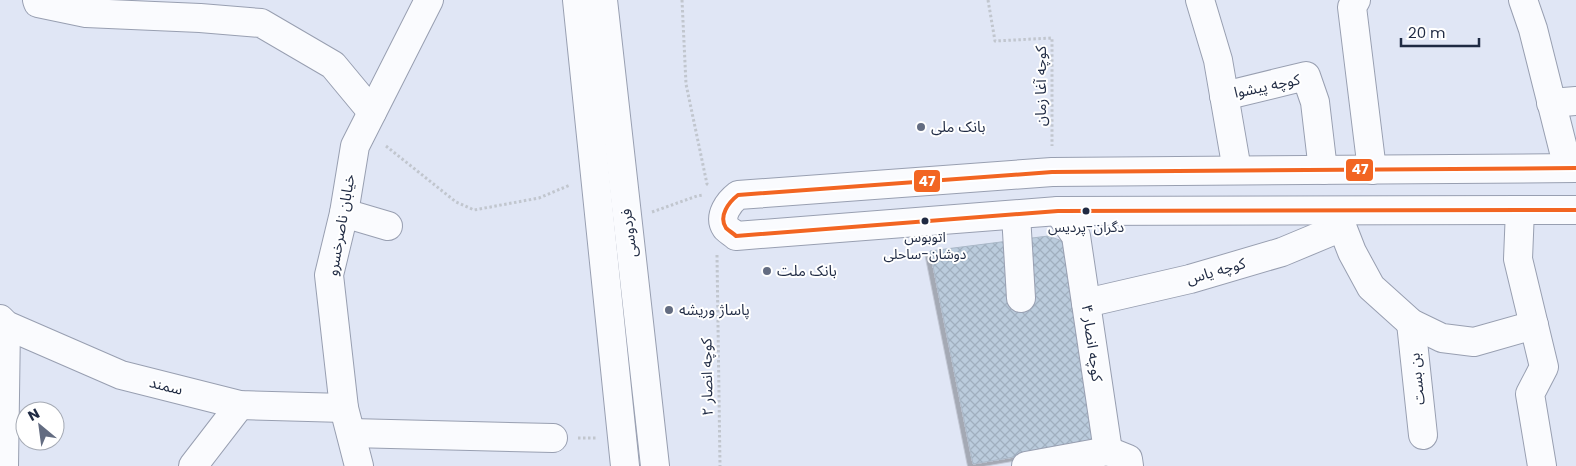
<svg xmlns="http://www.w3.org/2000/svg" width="1576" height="466" viewBox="0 0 1576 466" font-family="Poppins,'Noto Sans Arabic',sans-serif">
<defs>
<pattern id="building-cross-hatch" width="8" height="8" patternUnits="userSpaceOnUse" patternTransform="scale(1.25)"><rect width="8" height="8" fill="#bcd"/><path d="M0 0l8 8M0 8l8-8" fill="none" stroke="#a0afbf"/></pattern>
<filter id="shadow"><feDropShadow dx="-4.5" dy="4.5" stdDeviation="0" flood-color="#0004"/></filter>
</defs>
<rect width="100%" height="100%" fill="#e0e6f5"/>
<!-- building -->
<path fill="url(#building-cross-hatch)" stroke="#aab8c8" filter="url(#shadow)" d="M1048,236L1071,244L1095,429L1089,444L973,464L930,251Z"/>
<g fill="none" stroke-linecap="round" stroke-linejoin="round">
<defs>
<g id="minor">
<path d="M37,0L38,3L86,13L200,18L261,23L333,65L372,112"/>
<path d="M577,0L625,466"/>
<path d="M603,0L655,466"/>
<path d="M1200,0L1218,60L1237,170"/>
<path d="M1356,0L1352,7L1372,170"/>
<path d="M1523,0L1533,29L1568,168"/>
<path d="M1224,96L1306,76L1315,102L1323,170"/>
<path d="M1551,103L1576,101"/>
<path d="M1520,210L1518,259L1544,367L1530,394L1542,466"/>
<path d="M1058,211L1076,236L1108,451"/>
<path d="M1336,211L1352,252L1371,287L1411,323L1442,338L1474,342L1534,325"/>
<path d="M344,213L388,226"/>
<path d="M1016,215L1021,298"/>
<path d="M1086,303L1190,279L1282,252L1342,227"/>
<path d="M0,319L6,325L121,375L240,405L344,408"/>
<path d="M1411,323L1423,435"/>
<path d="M351,433L553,438"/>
<path d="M1108,451L1128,459L1129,466"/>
<path d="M4,466L6,325"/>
<path d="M193,466L240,405"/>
<path d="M359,466L344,408L329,275L344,213L355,146L429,0"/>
<path d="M1026,466L1108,451"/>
</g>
<path id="major" d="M1576,168L1052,172L738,195C729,202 718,216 726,228C729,231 733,233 736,236L1058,211L1576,210"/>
</defs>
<!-- minor casing -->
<use href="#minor" stroke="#989fb1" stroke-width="30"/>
<!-- major casing -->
<use href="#major" stroke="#989fb1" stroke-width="30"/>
<!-- path -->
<g stroke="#c1c6ce" stroke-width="3" stroke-dasharray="2.5 2.5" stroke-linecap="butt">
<path d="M682,0L686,84L707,184L710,186"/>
<path d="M988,0L995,41L1052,38V146"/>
<path d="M386,146L456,202L474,210L539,198L570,185"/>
<path d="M652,212L697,196L703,195"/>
<path d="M717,255L720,466"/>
<path d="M578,438H596"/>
</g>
<!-- minor -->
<use href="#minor" stroke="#fafbfe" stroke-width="28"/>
<!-- major -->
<use href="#major" stroke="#fafbfe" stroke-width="28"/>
<defs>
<path id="bus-1" d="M1576,168L1052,172L738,195C729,202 718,216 726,228C729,231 733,233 736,236L1058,211L1576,210"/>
</defs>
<!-- bus-1 casing -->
<use href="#bus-1" stroke="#fff" stroke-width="8"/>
<!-- bus-1 -->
<use href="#bus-1" stroke="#f26522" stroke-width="4"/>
</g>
<!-- markers -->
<g fill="#636c81" stroke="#fff" stroke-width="2">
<circle cx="921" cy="127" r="5"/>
<circle cx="767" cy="271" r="5"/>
<circle cx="669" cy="310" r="5"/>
</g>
<g fill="#1f2a43" stroke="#fff" stroke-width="2">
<circle cx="1086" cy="211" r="4.5"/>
<circle cx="925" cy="221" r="4.5"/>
</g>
<g text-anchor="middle" stroke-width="4" stroke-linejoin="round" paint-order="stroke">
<!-- bus labels -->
<g font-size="14" fill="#1f2a43" stroke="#fff">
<text x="1086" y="232">دگران-پردیس</text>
<text x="925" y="242">اتوبوس<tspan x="925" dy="17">دوشان-ساحلی</tspan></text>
</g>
<!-- street labels -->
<g font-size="15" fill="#1f2a43" stroke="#fff">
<text transform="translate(1041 86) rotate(-90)" y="5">کوچه آغا زمان</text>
<text transform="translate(1267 86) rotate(-12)" y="5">کوچه پیشوا</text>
<text transform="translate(341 225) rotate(-80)" y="5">خیابان ناصرخسرو</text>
<text transform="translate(629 233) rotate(-97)" y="5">فردوسی</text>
<text transform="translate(1216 271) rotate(-16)" y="5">کوچه یاس</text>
<text transform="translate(1092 343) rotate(82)" y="5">کوچه انصار ۴</text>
<text transform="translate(707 377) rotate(-91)" y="5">کوچه انصار ۲</text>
<text transform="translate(1417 379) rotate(-96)" y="5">بن بست</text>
<text transform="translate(166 386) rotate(14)" y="5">سمند</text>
</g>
<!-- poi labels -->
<g font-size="15" fill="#1f2a43" stroke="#fff" text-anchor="start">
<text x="931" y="132">بانک ملی</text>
<text x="777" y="276">بانک ملت</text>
<text x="679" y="315">پاساژ وریشه</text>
</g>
</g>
<g stroke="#fff" stroke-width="2">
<rect x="1345" y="158" width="29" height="24" rx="5" fill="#f26522"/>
<rect x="913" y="169" width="28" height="24" rx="5" fill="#f26522"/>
</g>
<g font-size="14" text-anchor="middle" font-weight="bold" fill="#fff">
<text x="1360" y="174">47</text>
<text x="927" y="186">47</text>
</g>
<!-- north arrow -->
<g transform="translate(40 426) rotate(331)"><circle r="24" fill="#ffffff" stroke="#a5aab4"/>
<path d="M0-4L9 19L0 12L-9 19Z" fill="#636c81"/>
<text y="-8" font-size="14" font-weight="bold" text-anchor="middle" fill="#1f2a43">N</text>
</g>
<!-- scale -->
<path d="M1401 38v8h78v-8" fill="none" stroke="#1f2a43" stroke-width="2.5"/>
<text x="1408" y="38" font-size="15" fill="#1f2a43" stroke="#ffffff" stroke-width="4" paint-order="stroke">20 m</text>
</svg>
